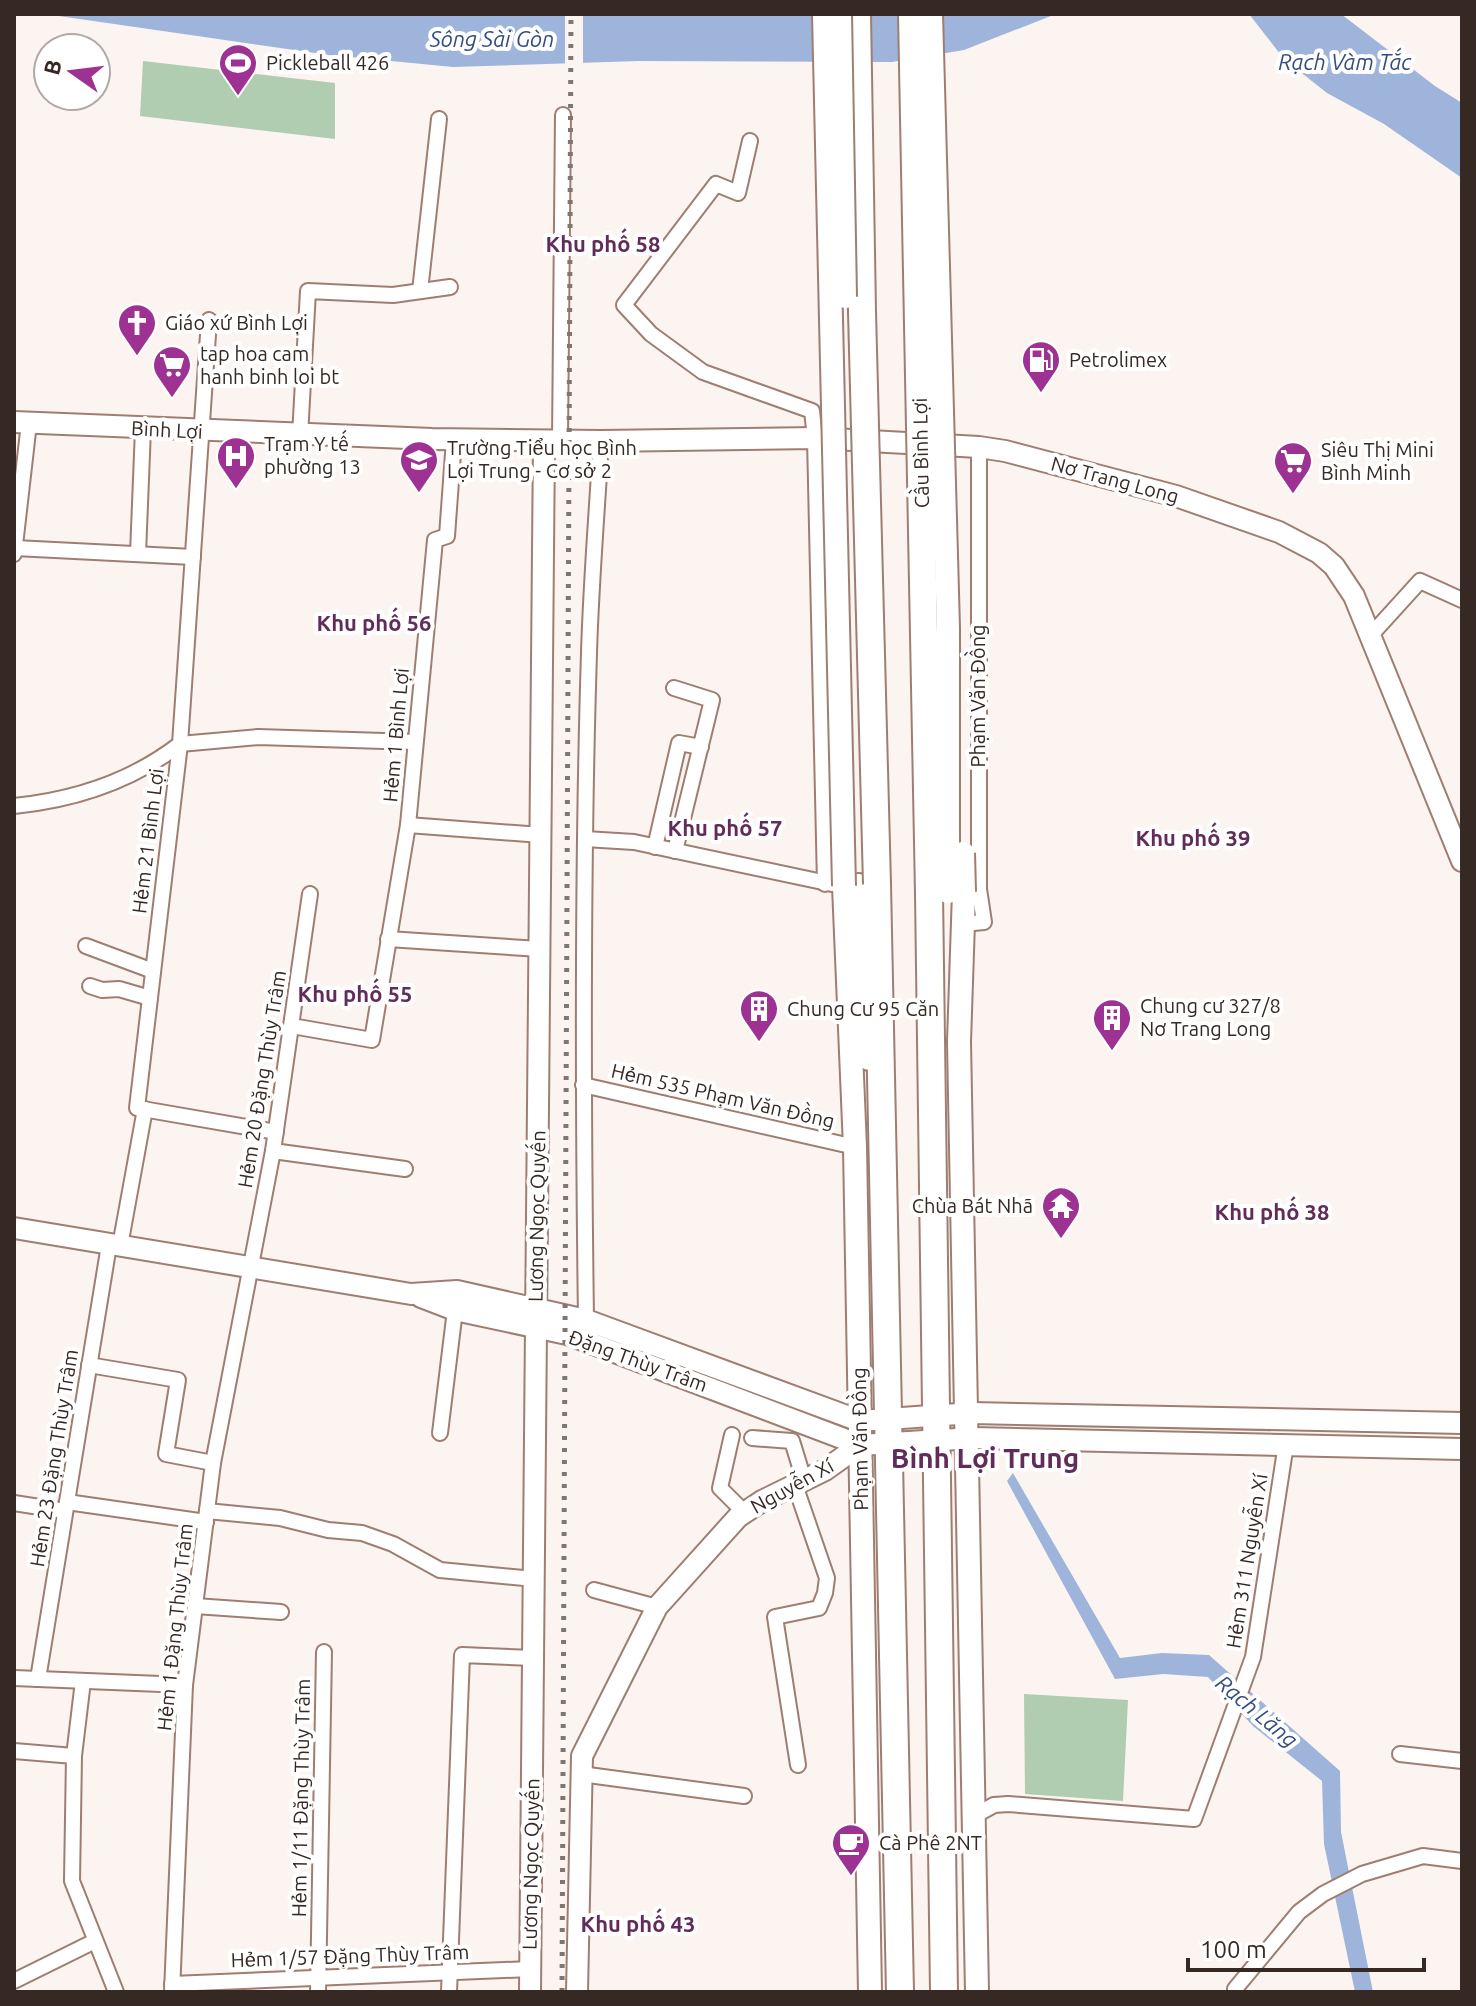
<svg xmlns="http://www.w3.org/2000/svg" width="1476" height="2006" viewBox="0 0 1476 2006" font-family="Ubuntu,sans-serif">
<rect width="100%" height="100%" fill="#fbf4f1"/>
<!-- green -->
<g fill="#b0ccb1">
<path d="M143,61L335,83V139L140,116Z"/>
<path d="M1024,1694L1128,1700L1123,1801L1025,1794Z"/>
</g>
<!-- water -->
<g fill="#9fb4db">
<path d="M45,14H1056L964,50L892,62L639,61L453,67L329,55Z"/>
<path d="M1249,14H1341L1435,86L1462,103V178L1384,124L1327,93L1284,59Z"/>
<path d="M1013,1473L1120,1658L1162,1653L1209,1655L1340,1771L1341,1832L1373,1992H1355L1324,1844L1322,1781L1253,1726L1208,1677L1163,1674L1115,1679L1007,1481Z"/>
</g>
<!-- pier -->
<rect fill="#fbf4f1" x="565" y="14" width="18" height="53"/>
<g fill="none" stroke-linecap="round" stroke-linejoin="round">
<defs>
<g id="street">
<path d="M750,141L738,193L716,184L624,305L651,334L703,372L812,411L815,438L825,884"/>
<path d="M420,291L439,119"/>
<path d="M209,320L180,744L137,1108L276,1132"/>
<path d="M300,436L308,291L393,295L450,287"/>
<path d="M560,441L563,115"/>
<path d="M15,548L193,557"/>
<path d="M14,554L29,423"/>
<path d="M138,554L143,429"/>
<path d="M1371,635L1420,581L1462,600"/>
<path d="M674,688L712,700L675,851"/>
<path d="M180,744L258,737L415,742"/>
<path d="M14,806C74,800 132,781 180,744"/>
<path d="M408,825L541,835"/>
<path d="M585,839L634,842L832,884"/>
<path d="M655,847L679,743L701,747"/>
<path d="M963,924L984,922L979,889V447"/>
<path d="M388,939L540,949"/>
<path d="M86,946L153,971"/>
<path d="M90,986L102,990L119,989L150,998"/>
<path d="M292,1026L372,1040L408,825L435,540L447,536L454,440"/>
<path d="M583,1085L855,1147"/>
<path d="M273,1151L405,1169"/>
<path d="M120,1246L145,1109"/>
<path d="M586,1320C583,1098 582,875 589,653C591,582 597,512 601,441"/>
<path d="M89,1365L178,1380L166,1454L213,1463"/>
<path d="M440,1433L455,1310"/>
<path d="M732,1435L720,1488L744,1512"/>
<path d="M752,1438L792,1441L804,1480"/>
<path d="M795,1485L827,1578L825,1593L819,1608L775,1617L798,1765"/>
<path d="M67,1502L206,1522"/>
<path d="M14,1503L65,1511"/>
<path d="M207,1511L280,1518L328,1530L362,1533L393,1544L440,1570L534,1579"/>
<path d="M594,1590L657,1607"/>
<path d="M195,1606L281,1612"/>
<path d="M14,1678L185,1685"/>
<path d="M38,1679L109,1245"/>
<path d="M14,1751L74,1756L72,1881L116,1992"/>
<path d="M1400,1754L1462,1761"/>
<path d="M74,1756L83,1681"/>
<path d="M581,1774L744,1796"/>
<path d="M974,1816L994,1805L1008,1804L1194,1819L1253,1657L1286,1444"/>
<path d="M14,1981L95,1941"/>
<path d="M172,1984L530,1969"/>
<path d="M1235,1989L1299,1912L1323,1894L1362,1874L1423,1856L1462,1861"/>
<path d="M172,1992L185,1685L213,1463L273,1151L310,894"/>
<path d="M318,1992L324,1652"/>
<path d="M449,1992L462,1655L533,1658"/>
</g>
<g id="secondary">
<path d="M14,422L432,439L601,441L815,438L979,447L1005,451L1176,496L1279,532L1319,553L1334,566L1354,596L1462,861"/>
<path d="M14,1228L411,1294L457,1291L586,1320L860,1421L972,1413L1462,1423"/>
<path d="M421,1297L455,1310L567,1334L860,1445"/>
<path d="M530,1992L544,441"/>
<path d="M577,1992L582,1756L657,1607L738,1517L762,1501L825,1470L860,1445L973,1438L1462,1449"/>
</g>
<g id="primary">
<path d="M859,885L869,1059"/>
<path d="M844,886L855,1147L870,1992"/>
<path d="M964,892L959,1042L977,1992"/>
</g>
<g id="highway">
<path d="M857,14L862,312"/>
<path d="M877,884L900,1992"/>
<path d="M929,893L944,1992"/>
</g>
</defs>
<!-- street casing -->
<use href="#street" stroke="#9f7e72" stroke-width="18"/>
<!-- secondary casing -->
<use href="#secondary" stroke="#9f7e72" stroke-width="24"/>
<!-- primary casing -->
<use href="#primary" stroke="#9f7e72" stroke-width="26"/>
<!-- highway casing -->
<use href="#highway" stroke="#9f7e72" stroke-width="30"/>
<!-- street -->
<use href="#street" stroke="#fff" stroke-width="14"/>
<!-- secondary -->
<use href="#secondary" stroke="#fff" stroke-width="20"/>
<!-- primary -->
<use href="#primary" stroke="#fff" stroke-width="22"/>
<!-- highway -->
<use href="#highway" stroke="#fff" stroke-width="26"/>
<!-- rail -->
<path stroke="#807571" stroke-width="5" stroke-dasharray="4 8" stroke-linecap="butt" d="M562,1992L571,14"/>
<defs>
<g id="primary-bridge">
<path d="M824,14L844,886"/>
<path d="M840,14L845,297"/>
<path d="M931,14L948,628V892"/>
<path d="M963,853L964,892"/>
</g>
<g id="highway-bridge">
<path d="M912,14L929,893"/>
<path d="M862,312L877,884"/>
</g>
</defs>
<!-- primary-bridge casing -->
<use href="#primary-bridge" stroke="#9f7e72" stroke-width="26" stroke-linecap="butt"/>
<!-- highway-bridge casing -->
<use href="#highway-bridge" stroke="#9f7e72" stroke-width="30" stroke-linecap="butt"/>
<!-- primary-bridge -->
<use href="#primary-bridge" stroke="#fff" stroke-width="22"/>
<!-- highway-bridge -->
<use href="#highway-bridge" stroke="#fff" stroke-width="26"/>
</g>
<!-- icons -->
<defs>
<symbol id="stadium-pin" viewBox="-11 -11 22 30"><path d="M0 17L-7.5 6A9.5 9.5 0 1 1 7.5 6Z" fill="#9e3292" stroke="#fff"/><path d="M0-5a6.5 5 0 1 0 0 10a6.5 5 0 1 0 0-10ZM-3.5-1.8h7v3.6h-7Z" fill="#fff"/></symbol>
<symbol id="church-pin" viewBox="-11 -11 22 30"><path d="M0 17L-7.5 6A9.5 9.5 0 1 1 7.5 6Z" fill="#9e3292" stroke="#fff"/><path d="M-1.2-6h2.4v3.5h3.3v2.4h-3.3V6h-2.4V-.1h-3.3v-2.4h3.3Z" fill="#fff"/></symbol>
<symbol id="fuel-pin" viewBox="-11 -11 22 30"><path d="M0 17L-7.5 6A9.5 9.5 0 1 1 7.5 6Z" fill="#9e3292" stroke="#fff"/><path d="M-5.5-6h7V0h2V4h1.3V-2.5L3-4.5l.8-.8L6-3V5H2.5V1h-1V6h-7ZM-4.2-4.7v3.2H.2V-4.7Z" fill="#fff"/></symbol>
<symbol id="supermarket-pin" viewBox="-11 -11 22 30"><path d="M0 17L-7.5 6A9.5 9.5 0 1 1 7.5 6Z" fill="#9e3292" stroke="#fff"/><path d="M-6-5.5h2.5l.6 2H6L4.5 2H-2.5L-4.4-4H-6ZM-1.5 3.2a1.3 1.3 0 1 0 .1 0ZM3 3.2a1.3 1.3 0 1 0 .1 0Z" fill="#fff"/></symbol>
<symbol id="hospital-pin" viewBox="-11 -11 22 30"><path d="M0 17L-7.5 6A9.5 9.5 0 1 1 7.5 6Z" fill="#9e3292" stroke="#fff"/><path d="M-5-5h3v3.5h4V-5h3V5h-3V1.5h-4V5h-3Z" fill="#fff"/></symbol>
<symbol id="school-pin" viewBox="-11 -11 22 30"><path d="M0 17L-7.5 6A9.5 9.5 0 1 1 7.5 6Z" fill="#9e3292" stroke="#fff"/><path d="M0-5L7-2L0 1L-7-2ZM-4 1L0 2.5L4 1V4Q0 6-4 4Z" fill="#fff"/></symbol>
<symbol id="building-pin" viewBox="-11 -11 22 30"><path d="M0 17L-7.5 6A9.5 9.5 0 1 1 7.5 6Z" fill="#9e3292" stroke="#fff"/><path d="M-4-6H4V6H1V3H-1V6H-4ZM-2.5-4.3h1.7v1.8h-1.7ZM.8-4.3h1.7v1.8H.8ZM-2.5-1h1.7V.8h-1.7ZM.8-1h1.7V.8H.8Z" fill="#fff"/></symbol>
<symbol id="temple-pin" viewBox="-11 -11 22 30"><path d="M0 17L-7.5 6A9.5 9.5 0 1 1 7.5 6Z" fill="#9e3292" stroke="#fff"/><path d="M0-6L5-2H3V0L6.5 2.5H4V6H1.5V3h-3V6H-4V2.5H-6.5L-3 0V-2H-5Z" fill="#fff"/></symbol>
<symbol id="cafe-pin" viewBox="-11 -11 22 30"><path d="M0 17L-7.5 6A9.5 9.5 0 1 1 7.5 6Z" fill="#9e3292" stroke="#fff"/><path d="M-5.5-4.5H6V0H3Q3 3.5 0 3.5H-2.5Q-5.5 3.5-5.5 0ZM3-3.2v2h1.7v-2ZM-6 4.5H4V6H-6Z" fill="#fff"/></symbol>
</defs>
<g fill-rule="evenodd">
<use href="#stadium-pin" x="216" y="41" width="44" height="60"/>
<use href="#church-pin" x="115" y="301" width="44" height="60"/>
<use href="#fuel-pin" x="1019" y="338" width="44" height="60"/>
<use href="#supermarket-pin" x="150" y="343" width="44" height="60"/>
<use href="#hospital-pin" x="214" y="434" width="44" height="60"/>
<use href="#school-pin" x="397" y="438" width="44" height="60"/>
<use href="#supermarket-pin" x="1271" y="439" width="44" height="60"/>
<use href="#building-pin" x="737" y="987" width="44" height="60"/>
<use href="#building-pin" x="1090" y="996" width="44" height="60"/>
<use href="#temple-pin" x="1039" y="1184" width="44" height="60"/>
<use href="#cafe-pin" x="829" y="1821" width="44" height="60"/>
</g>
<g text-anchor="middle" stroke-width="8" stroke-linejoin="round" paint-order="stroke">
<!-- poi labels -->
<g font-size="20" fill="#362823" stroke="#fff" text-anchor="start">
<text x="266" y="70">Pickleball 426</text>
<text x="165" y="330">Giáo xứ Bình Lợi</text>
<text x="200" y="361">tap hoa cam<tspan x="200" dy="23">hanh binh loi bt</tspan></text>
<text x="1069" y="367">Petrolimex</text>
<text x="264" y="451">Trạm Y tế<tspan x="264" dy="23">phường 13</tspan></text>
<text x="447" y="455">Trường Tiểu học Bình<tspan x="447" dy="23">Lợi Trung - Cơ sở 2</tspan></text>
<text x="1321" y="457">Siêu Thị Mini<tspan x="1321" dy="23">Bình Minh</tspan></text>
<text x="1140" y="1013">Chung cư 327/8<tspan x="1140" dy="23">Nơ Trang Long</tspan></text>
<text x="787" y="1016">Chung Cư 95 Căn</text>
<text x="1033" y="1213" text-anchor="end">Chùa Bát Nhã</text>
<text x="879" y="1850">Cà Phê 2NT</text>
</g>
<!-- street labels -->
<g font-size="20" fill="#362823" stroke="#fff">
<text transform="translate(167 430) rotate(3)" y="7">Bình Lợi</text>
<text transform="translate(921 453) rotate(-91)" y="7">Cầu Bình Lợi</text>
<text transform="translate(1115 480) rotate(15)" y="7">Nơ Trang Long</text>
<text transform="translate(978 696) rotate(-90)" y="7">Phạm Văn Đồng</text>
<text transform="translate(396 735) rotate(-85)" y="7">Hẻm 1 Bình Lợi</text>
<text transform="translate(148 841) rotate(-83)" y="7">Hẻm 21 Bình Lợi</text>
<text transform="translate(262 1079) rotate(-81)" y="7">Hẻm 20 Đặng Thùy Trâm</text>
<text transform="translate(723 1096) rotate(13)" y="7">Hẻm 535 Phạm Văn Đồng</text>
<text transform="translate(537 1216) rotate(-89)" y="7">Lương Ngọc Quyến</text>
<text transform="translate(638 1361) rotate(20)" y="7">Đặng Thùy Trâm</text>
<text transform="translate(860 1439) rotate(-91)" y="7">Phạm Văn Đồng</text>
<text transform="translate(54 1458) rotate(-81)" y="7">Hẻm 23 Đặng Thùy Trâm</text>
<text transform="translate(792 1486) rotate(-29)" y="7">Nguyễn Xí</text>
<text transform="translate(1247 1561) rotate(-81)" y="7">Hẻm 311 Nguyễn Xí</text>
<text transform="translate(175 1627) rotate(-84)" y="7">Hẻm 1 Đặng Thùy Trâm</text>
<text transform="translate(301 1798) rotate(-89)" y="7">Hẻm 1/11 Đặng Thùy Trâm</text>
<text transform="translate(531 1864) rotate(-89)" y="7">Lương Ngọc Quyến</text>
<text transform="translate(350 1956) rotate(-2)" y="7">Hẻm 1/57 Đặng Thùy Trâm</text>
</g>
<!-- water labels -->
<g font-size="22" font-style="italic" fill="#334d80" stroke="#fff">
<text x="492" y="47">Sông Sài Gòn</text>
<text x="1345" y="70">Rạch Vàm Tắc</text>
<text transform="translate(1257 1711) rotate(40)" y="8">Rạch Lăng</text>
</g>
<!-- neighbourhood labels -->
<g font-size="22" font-weight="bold" fill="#612c5a" stroke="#fff">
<text x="603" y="252">Khu phố 58</text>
<text x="374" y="631">Khu phố 56</text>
<text x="725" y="836">Khu phố 57</text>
<text x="1193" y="846">Khu phố 39</text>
<text x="355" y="1002">Khu phố 55</text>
<text x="1272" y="1220">Khu phố 38</text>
<text x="638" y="1932">Khu phố 43</text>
</g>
<!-- district labels -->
<g font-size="28" font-weight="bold" fill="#612c5a" stroke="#fff">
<text x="985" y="1468">Bình Lợi Trung</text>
</g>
</g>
<!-- border -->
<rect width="1476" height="2006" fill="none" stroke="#362823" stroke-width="32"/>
<!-- north arrow -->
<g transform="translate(72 72) rotate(284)"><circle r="38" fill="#ffffff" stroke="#afa9a7" stroke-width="2"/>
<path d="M0-6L14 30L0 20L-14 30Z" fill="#9e3292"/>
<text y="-12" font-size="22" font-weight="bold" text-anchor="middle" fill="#362823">B</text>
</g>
<!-- scale -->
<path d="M1188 1958v12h236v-12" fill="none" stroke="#362823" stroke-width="4"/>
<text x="1200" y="1958" font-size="24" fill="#362823" stroke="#ffffff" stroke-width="6" paint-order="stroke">100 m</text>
</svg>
